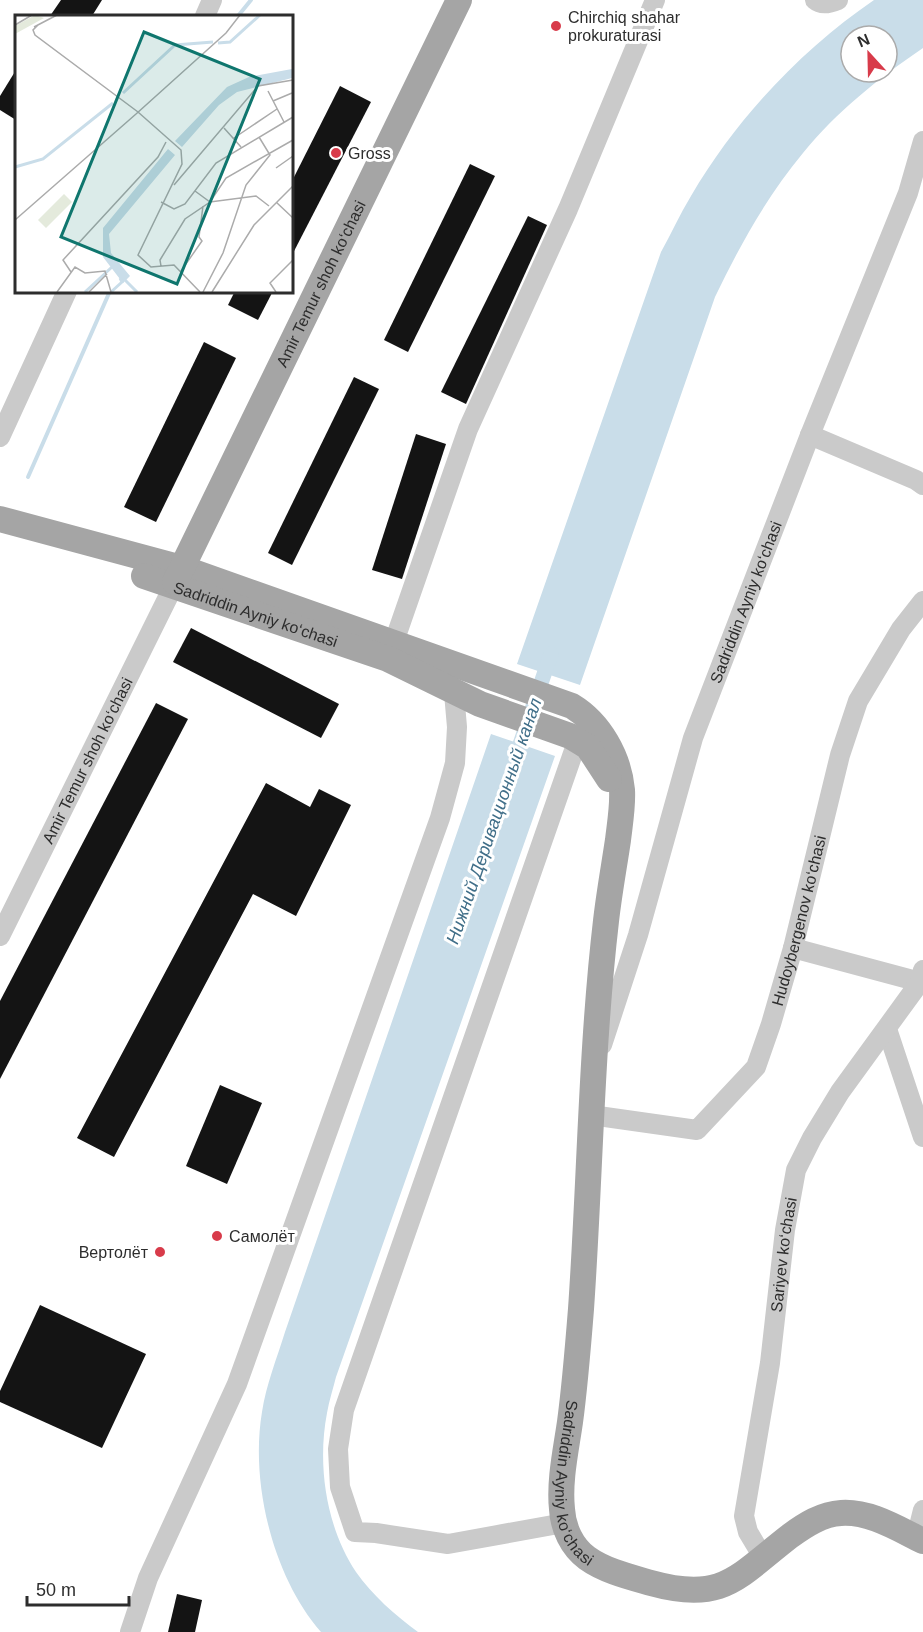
<svg xmlns="http://www.w3.org/2000/svg" width="923" height="1632" viewBox="0 0 923 1632" font-family="Helvetica,sans-serif">
<rect width="100%" height="100%" fill="#fff"/>
<!-- water -->
<g fill="#c9dde9" fill-rule="evenodd">
<path d="M874,0H923V48C879,78 836,112 803,153C767,196 739,247 715,297L580,685L517,664L661,252C671,234 680,214 691,196C736,119 801,50 874,0ZM851,36H887V72H851Z"/>
<path d="M491,734L555,756L336,1377C333,1389 329,1401 327,1413C317,1465 326,1527 356,1572C372,1595 396,1616 418,1632H321C273,1577 250,1483 262,1412C266,1385 277,1358 285,1332Z"/>
</g>
<g fill="none" stroke-linecap="round" stroke-linejoin="round">
<!-- stream -->
<g stroke="#c9dde9" stroke-width="4">
<path d="M238,16L251,0"/>
<path d="M28,477L110,291"/>
</g>
<!-- canal -->
<path stroke="#c9dde9" stroke-width="15" d="M514,762L551,654"/>
</g>
<!-- building -->
<g fill="#141414">
<path d="M61,0H102L92,16H50Z"/>
<path d="M16,70V120L0,110V96Z"/>
<path d="M340,86L371,102L291,257V183Z"/>
<path d="M470,164L495,176L408,352L384,340Z"/>
<path d="M528,216L547,225L466,404L441,392Z"/>
<path d="M235,291H273L258,320L228,305Z"/>
<path d="M204,342L236,358L156,522L124,507Z"/>
<path d="M354,377L379,389L292,565L268,553Z"/>
<path d="M416,434L446,444L402,579L372,570Z"/>
<path d="M191,628L339,704L321,738L173,662Z"/>
<path d="M156,703L188,719L0,1079V1001Z"/>
<path d="M266,783L310,807L319,789L351,805L296,916L253,894L114,1157L77,1138Z"/>
<path d="M220,1085L262,1103L227,1184L186,1166Z"/>
<path d="M40,1305L146,1354L102,1448L0,1402V1391Z"/>
<path d="M177,1594L202,1600L195,1632H168Z"/>
</g>
<g fill="none" stroke-linecap="round" stroke-linejoin="round">
<!-- minor -->
<g stroke="#cacaca" stroke-width="20">
<path d="M815,0C822,6 831,3 838,0"/>
<path d="M205,16L212,0"/>
<path d="M810,435L916,480L923,485"/>
<path d="M0,437L67,291"/>
<path d="M394,642L468,429L568,209L655,0"/>
<path id="s1" d="M0,936L174,585"/>
<path d="M793,948L920,982L923,981"/>
<path d="M887,1029L923,1137"/>
<path id="s2" d="M602,1045L638,935L693,738L810,435L908,193L923,141"/>
<path id="s3" d="M591,1115L697,1130L756,1067L771,1024L793,948L840,755L858,701L901,629L923,601"/>
<path d="M564,1523L448,1544L376,1533L355,1532L340,1487L338,1449L344,1410L578,739"/>
<path d="M916,1538L923,1510"/>
<path id="s4" d="M763,1557L748,1532L744,1516L770,1363L785,1230L796,1170L812,1138L840,1092L920,982L923,970"/>
<path d="M130,1632L148,1578L237,1384L440,818L455,763L457,727L454,693"/>
</g>
<!-- major -->
<g stroke="#a5a5a5" stroke-width="26">
<path id="s5" d="M0,519L182,568L572,706C600,723 619,757 622,790C623,806 620,823 618,840C614,867 609,894 606,921C591,1050 590,1180 581,1309C578,1347 575,1385 570,1422C566,1450 559,1481 562,1509C563,1528 572,1547 587,1558C605,1571 630,1577 651,1583C723,1603 737,1577 790,1536C805,1525 822,1514 841,1513C870,1511 898,1529 923,1541"/>
<path id="s6" d="M144,576L388,659L480,704L570,736L588,747L609,779"/>
<path id="s7" d="M175,582L459,0"/>
</g>
</g>
<!-- markers -->
<g fill="#d83b4a" stroke="#fff" stroke-width="2">
<circle cx="556" cy="26" r="6"/>
<circle cx="336" cy="153" r="6"/>
<circle cx="217" cy="1236" r="6"/>
<circle cx="160" cy="1252" r="6"/>
</g>
<g text-anchor="middle" stroke-width="6" stroke-linejoin="round" paint-order="stroke">
<!-- poi labels -->
<g font-size="16" fill="#2d2d2d" stroke="#fff" text-anchor="start">
<text x="568" y="23">Chirchiq shahar<tspan x="568" dy="18">prokuraturasi</tspan></text>
<text x="348" y="159">Gross</text>
<text x="229" y="1242">Самолёт</text>
<text x="148" y="1258" text-anchor="end">Вертолёт</text>
</g>
<!-- street labels -->
<g font-size="16" fill="#2d2d2d" stroke="#fff">
<text dy="6" stroke="none"><textPath href="#s7" startOffset="332">Amir Temur shoh ko‘chasi</textPath></text>
<text dy="6" stroke="none"><textPath href="#s2" startOffset="466">Sadriddin Ayniy ko‘chasi</textPath></text>
<text dy="6" stroke="none"><textPath href="#s6" startOffset="118">Sadriddin Ayniy ko‘chasi</textPath></text>
<text dy="6" stroke="none"><textPath href="#s1" startOffset="196">Amir Temur shoh ko‘chasi</textPath></text>
<text dy="6" stroke="none"><textPath href="#s3" startOffset="346">Hudoybergenov ko‘chasi</textPath></text>
<text dy="6" stroke="none"><textPath href="#s4" startOffset="310">Sariyev ko‘chasi</textPath></text>
<text dy="6" stroke="none"><textPath href="#s5" startOffset="1402">Sadriddin Ayniy ko‘chasi</textPath></text>
</g>
<!-- water labels -->
<g font-size="18" font-style="italic" fill="#416f89" stroke="#fff">
<text transform="translate(494 821) rotate(-71)" y="6">Нижний Деривационный канал</text>
</g>
</g>
<!-- overview -->
<g transform="translate(15 15)">
<rect width="278" height="278" fill="#fff"/>
<path d="M20,0L29,3L0,19V11ZM49,179L57,187L31,213L23,205Z" fill="#e4eadc"/>
<path d="M277,54V63L222,77L204,90L167,132L160,126L212,72L234,62ZM153,134L160,140L94,219L96,238L115,261L108,268L88,242V213Z" fill="#c9dde9"/>
<path fill="none" stroke="#c9dde9" stroke-width="3" d="M203,28L215,27L245,0M108,78L160,30L198,27M0,152L28,144L98,88M109,264L122,277M70,277L97,252M96,277L107,267L105,263"/>
<path fill="none" stroke="#ababab" stroke-width="1.5" d="M0,10L17,0M23,10L18,15L20,20L123,97L166,135L167,149L123,240L136,252L159,250L185,277M19,12L42,0M253,76L269,107M258,86L277,78M121,99L211,18L225,0M209,113L226,132M219,123L262,94M261,153L278,141M159,170L243,71L278,65M180,176L195,187L241,181L254,191M146,187L159,194L170,189L201,148L278,102M261,187L278,203M0,205L121,99M146,251L145,245L170,204L195,187L211,163L278,125M166,256L187,226L184,222L188,191M56,257L48,245L143,142L151,127M42,277L60,252L70,258L90,256L96,277M74,277L92,259M188,277L208,238L231,170L255,140L244,122M197,277L239,210L278,171M261,277L255,268L278,245"/>
<path fill="#0f766e" fill-opacity="0.15" stroke="#0f766e" stroke-width="3" d="M129,17L245,64L162,269L46,222Z"/>
<rect width="278" height="278" fill="none" stroke="#2d2d2d" stroke-width="3"/>
</g>
<!-- north arrow -->
<g transform="translate(869 54) rotate(338)"><circle r="28" fill="#ffffff" stroke="#ababab" stroke-width="1.5"/>
<path d="M0-4.5L10 22L0 15L-10 22Z" fill="#d83b4a"/>
<text y="-9" font-size="16" font-weight="bold" text-anchor="middle" fill="#2d2d2d">N</text>
</g>
<!-- scale -->
<path d="M27 1596v9h102v-9" fill="none" stroke="#2d2d2d" stroke-width="3"/>
<text x="36" y="1596" font-size="18" fill="#2d2d2d" stroke="#ffffff" stroke-width="4.5" paint-order="stroke">50 m</text>
</svg>
